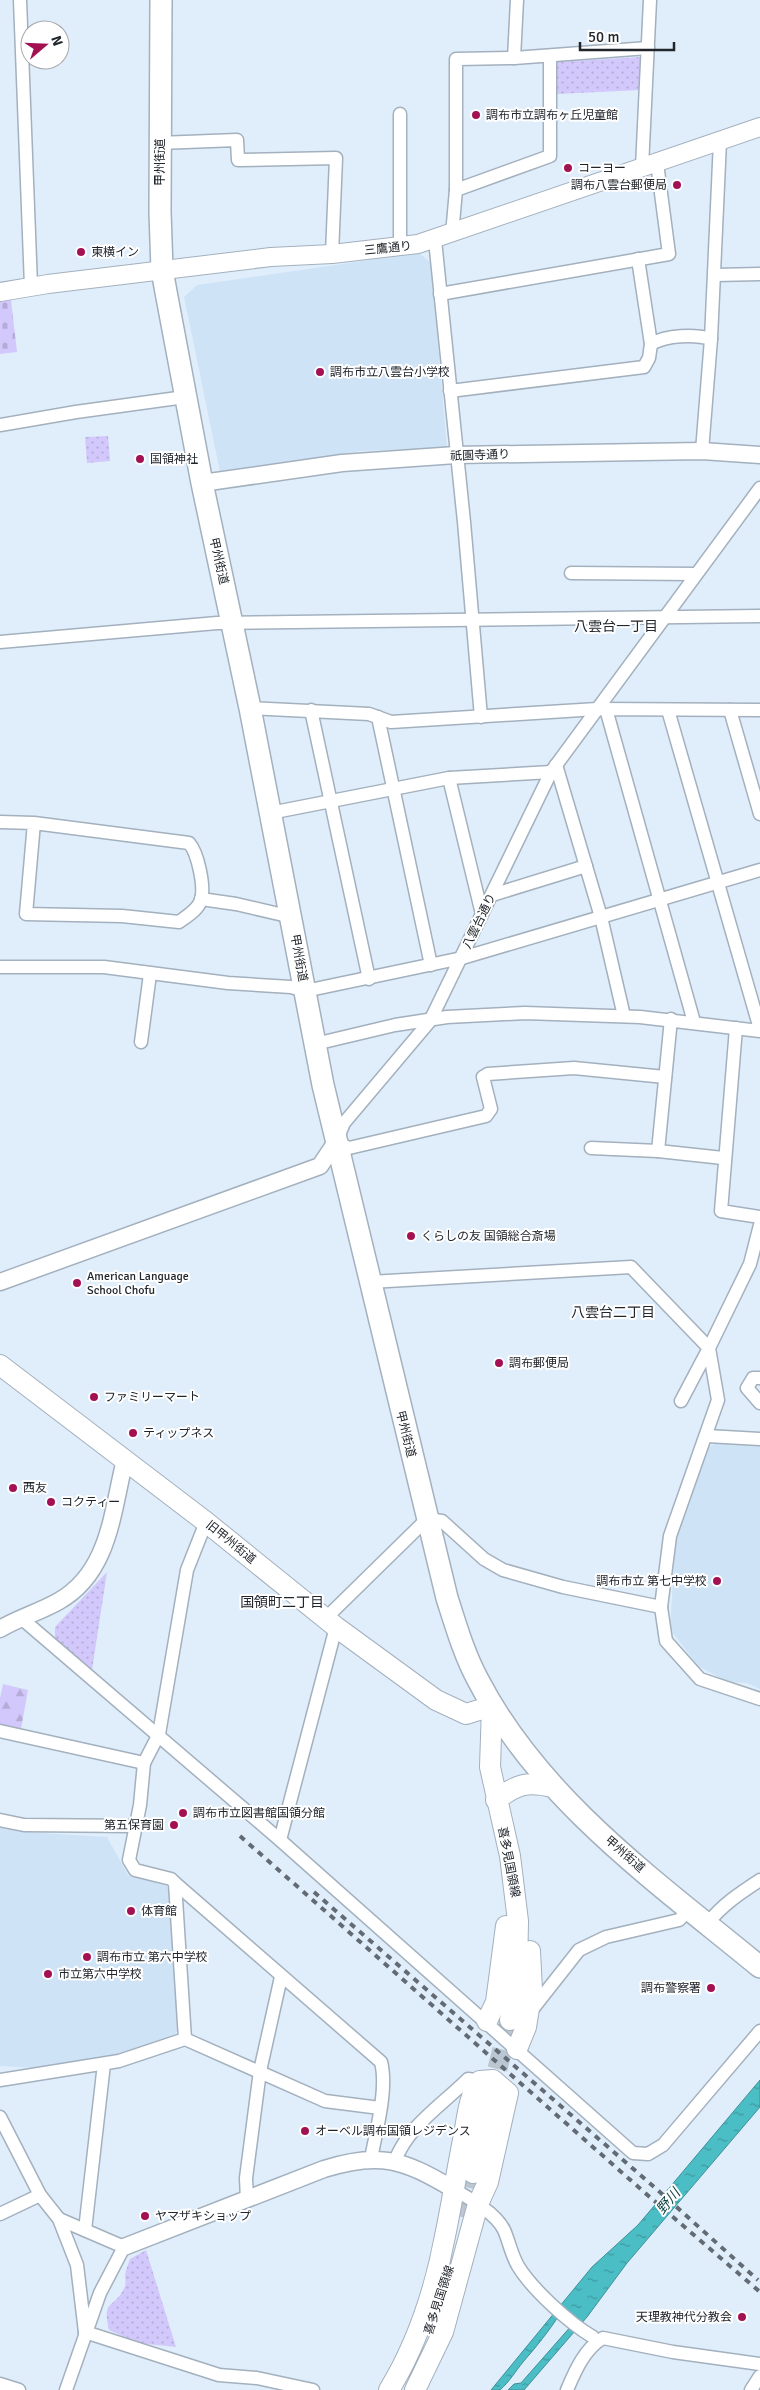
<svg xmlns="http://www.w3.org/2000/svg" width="760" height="2390" viewBox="0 0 760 2390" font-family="Signika,'Noto Sans JP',sans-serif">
<defs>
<pattern id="forest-firs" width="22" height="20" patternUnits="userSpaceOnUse" patternTransform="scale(1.25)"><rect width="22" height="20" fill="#d2c8fb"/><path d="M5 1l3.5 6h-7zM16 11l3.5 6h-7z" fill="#b4acd7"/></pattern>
<pattern id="cemetery-stones" width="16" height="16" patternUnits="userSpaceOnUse" patternTransform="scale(1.25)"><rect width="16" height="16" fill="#d2c8fb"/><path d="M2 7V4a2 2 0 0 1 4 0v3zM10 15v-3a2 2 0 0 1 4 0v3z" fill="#b4acd7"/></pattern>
<pattern id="park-dots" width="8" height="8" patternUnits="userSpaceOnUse" patternTransform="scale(1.25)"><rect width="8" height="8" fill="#d2c8fb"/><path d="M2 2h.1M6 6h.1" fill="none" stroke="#b4acd7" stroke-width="1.8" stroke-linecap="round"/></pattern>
<pattern id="water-ripples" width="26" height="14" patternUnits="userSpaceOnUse" patternTransform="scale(1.25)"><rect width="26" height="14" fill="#4bbdc5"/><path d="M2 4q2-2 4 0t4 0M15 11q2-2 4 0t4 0" fill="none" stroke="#3e99a0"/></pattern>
</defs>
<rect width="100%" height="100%" fill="#e0eefc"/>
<!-- built -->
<g fill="#cfe3f7">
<path d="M419,253L431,263L447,448L361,451L220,472L184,297L197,285Z"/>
<path d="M717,1443L760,1445V1689L747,1683L728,1682L698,1666L670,1629L676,1533L708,1447Z"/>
<path d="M0,1827L24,1832L107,1837L128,1875L169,1887L180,2027L175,2034L115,2057L34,2068L0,2066Z"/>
</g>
<!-- forest -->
<path fill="url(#forest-firs)" d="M3,1684L28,1690L21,1729L0,1725V1698Z"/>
<!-- cemetery -->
<path fill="url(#cemetery-stones)" d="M11,300L17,352L0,354V301Z"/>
<!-- park -->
<g fill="url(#park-dots)">
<path d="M641,57L640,90L557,94L556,62Z"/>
<path d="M108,436L110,461L87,463L85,437Z"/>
<path d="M107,1572L92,1670L55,1640V1627Z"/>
<path d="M146,2250L176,2347L138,2343L109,2330C101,2298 116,2309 125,2286C126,2282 125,2279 125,2275C126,2270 128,2264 130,2259Z"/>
</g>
<!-- water -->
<path fill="url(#water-ripples)" stroke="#3e9097" d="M760,2080V2107L627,2263L587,2317L524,2390H508L514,2384L521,2383L572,2325L560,2314C549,2331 537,2346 523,2362C515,2372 510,2381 500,2390H491L592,2267L638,2225Z"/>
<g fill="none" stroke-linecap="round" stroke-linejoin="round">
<!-- primary-tunnel -->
<g stroke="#bac6d2" stroke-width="20" stroke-dasharray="20 10" stroke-linecap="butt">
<path d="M490,2098L510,2020"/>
<path d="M462,2217L473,2173"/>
</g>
<defs>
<g id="minor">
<path d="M20,0L31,286"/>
<path d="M550,56V156L456,190V59L514,58L648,48"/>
<path d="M514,58L517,0"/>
<path d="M400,114V247"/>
<path d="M159,143L237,140L238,160L336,158L332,254"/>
<path d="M642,167L650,0"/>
<path d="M452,234L456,190"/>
<path d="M435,240L464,522L481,717"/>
<path d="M715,275L760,274"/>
<path d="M440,294L669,254L657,163"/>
<path d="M711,339L720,141"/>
<path d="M651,344C667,335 694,334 711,339L702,451"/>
<path d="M450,391L644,367L649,358L651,344L638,259"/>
<path d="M0,425L76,412L185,397"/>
<path d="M571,573L696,574"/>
<path d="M0,642L217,623L760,616"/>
<path d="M250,708L369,714L391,722L597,709L760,710"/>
<path d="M606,709L694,1022"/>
<path d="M311,710L369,979"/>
<path d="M668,710L760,1029"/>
<path d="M730,710L760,814"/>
<path d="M378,717L431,965"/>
<path d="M556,765L601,917L624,1016"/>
<path d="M449,778L482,914"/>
<path d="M270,813L449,778L551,772"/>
<path d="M0,822L34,823L26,914L122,916L179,922C187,916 198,910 201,900C205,887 198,853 189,843L34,823"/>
<path d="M492,895L586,866"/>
<path d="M201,899L236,904L292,917"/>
<path d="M0,967H104L228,983L291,987L305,991L462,958L760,870"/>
<path d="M736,1028L721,1211L760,1217"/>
<path d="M141,1042L150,974"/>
<path d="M315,1044L395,1025L447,1017L525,1013L640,1017L760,1031"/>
<path d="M665,1077L574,1068L488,1074L483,1077L491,1109L486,1116L349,1148L336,1142L344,1123L430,1021L551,772L760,488"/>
<path d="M591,1148L658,1151L723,1158"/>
<path d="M658,1151L671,1019"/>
<path d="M760,1225L750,1264L709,1348L718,1400L670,1536L661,1607L666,1641L700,1679L760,1699"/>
<path d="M370,1282L631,1267L709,1348L681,1401"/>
<path d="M760,1378H753L747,1388L760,1403"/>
<path d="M707,1436L760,1439"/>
<path d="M21,1618L280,1840L633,2153L648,2154L663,2145L760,2031"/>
<path d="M326,1618L427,1519L442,1521L484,1559L503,1570L563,1587L661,1607"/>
<path d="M0,1731L144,1763"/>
<path d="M0,1820L24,1825L135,1826"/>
<path d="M280,1840L336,1627"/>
<path d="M175,1883L381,2062C388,2089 376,2131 371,2159"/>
<path d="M707,1924C722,1905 740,1893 760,1880"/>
<path d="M531,2011L579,1950L606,1937L679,1920L690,1909"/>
<path d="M185,2039L325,2101L380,2108"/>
<path d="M0,2080L119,2061L185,2039L175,1883L171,1879L135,1870L129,1860L140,1805L144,1763L159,1734L187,1570L206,1522"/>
<path d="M0,2117L40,2195L59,2219L77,2265L85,2332"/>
<path d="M395,2161C408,2126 442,2105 468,2079L480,2081"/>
<path d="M453,2189C469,2198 496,2213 504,2230C509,2241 511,2254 518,2266C532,2289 569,2323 593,2337L596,2342"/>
<path d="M247,2200L246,2178L260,2071L281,1977"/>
<path d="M0,2214L40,2195"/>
<path d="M59,2219L124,2247L100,2293L66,2390"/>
<path d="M85,2230L104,2064"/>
<path d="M85,2332L219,2375L257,2378L313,2390"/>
<path d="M0,2384L19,2390"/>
<path d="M567,2390C575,2371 585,2348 603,2338L673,2352L760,2364"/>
<path d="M751,2390L760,2376"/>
</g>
<g id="tertiary">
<path d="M202,483L342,463L456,455L702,451L760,455"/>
<path d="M0,1282L320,1166L336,1142"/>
<path d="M0,1629C18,1618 40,1612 59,1601C110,1572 112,1511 125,1460"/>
<path d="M124,2247L324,2169C380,2151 404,2160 453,2189"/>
</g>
<path id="secondary" d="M0,292L48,284L271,257L332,254L418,244L760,127"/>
<g id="primary">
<path d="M0,1365L206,1522L336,1627L436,1700L466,1714L492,1706L490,1767L510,1856L518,1921L517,1973L510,2020"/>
<path d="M496,1800C517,1784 527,1781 553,1787"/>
<path d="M487,2021L496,2002L506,1926"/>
<path d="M517,2049L526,2027L532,1990L530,1951"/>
<path d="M473,2173L490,2099"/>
<path d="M389,2390C417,2344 435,2289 445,2236C452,2203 457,2169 464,2135C467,2118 469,2095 480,2081L493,2080L508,2093L488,2182L478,2204L443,2332L415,2390"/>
</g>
<path id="trunk" d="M161,0L160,212L162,270L166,292L202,483L250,708L323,1085L447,1598C456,1626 464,1654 478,1680C540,1800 658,1883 760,1967"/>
</defs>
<!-- minor casing -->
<use href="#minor" stroke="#a3b0bd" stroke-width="15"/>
<!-- tertiary casing -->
<use href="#tertiary" stroke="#a3b0bd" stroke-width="19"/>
<!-- secondary casing -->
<use href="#secondary" stroke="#a3b0bd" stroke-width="20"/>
<!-- primary casing -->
<use href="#primary" stroke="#a3b0bd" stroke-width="22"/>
<!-- trunk casing -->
<use href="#trunk" stroke="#a3b0bd" stroke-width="24"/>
<!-- minor -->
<use href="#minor" stroke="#fff" stroke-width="12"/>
<!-- tertiary -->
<use href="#tertiary" stroke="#fff" stroke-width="16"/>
<!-- secondary -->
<use href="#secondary" stroke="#fff" stroke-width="18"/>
<!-- primary -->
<use href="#primary" stroke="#fff" stroke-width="20"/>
<!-- trunk -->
<use href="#trunk" stroke="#fff" stroke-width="21"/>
<!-- rail -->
<g stroke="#626a73" stroke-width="4" stroke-dasharray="6 6" stroke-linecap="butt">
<path d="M240,1836L644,2192L760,2292"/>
<path d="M314,1892L653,2186L758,2280"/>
</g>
</g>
<!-- markers -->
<g fill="#a31153" stroke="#fff" stroke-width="2">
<circle cx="476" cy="115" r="5"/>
<circle cx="568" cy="168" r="5"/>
<circle cx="677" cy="185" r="5"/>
<circle cx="81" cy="252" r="5"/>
<circle cx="320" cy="372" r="5"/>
<circle cx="140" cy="459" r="5"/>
<circle cx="411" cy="1236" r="5"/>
<circle cx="77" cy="1283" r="5"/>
<circle cx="499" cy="1363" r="5"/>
<circle cx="94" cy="1397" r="5"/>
<circle cx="133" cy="1433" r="5"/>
<circle cx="13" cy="1488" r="5"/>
<circle cx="51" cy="1502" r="5"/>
<circle cx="717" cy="1581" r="5"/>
<circle cx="183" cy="1813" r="5"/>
<circle cx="174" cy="1825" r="5"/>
<circle cx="131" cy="1911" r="5"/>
<circle cx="87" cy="1957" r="5"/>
<circle cx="48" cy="1974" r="5"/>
<circle cx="711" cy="1988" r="5"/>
<circle cx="305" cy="2131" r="5"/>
<circle cx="145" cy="2216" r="5"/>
<circle cx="742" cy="2317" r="5"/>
</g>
<g text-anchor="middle" stroke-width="4" stroke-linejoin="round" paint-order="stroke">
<!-- poi labels -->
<g font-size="12" fill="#21262c" stroke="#fff" text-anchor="start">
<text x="486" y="119">調布市立調布ヶ丘児童館</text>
<text x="578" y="172">コーヨー</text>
<text x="667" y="189" text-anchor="end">調布八雲台郵便局</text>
<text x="91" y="256">東横イン</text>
<text x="330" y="376">調布市立八雲台小学校</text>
<text x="150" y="463">国領神社</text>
<text x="421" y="1240">くらしの友 国領総合斎場</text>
<text x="87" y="1280">American Language<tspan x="87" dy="14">School Chofu</tspan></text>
<text x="509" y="1367">調布郵便局</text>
<text x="104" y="1401">ファミリーマート</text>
<text x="143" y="1437">ティップネス</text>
<text x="23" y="1492">西友</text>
<text x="61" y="1506">コクティー</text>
<text x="707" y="1585" text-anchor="end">調布市立 第七中学校</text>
<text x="193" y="1817">調布市立図書館国領分館</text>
<text x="164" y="1829" text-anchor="end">第五保育園</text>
<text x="141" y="1915">体育館</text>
<text x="97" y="1961">調布市立 第六中学校</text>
<text x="58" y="1978">市立第六中学校</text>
<text x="701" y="1992" text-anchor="end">調布警察署</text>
<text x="315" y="2135">オーベル調布国領レジデンス</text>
<text x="155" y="2220">ヤマザキショップ</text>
<text x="732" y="2321" text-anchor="end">天理教神代分教会</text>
</g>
<!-- street labels -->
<g font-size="12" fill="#21262c" stroke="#fff">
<text transform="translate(160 162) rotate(-90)" y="4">甲州街道</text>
<text transform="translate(388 248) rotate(-6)" y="4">三鷹通り</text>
<text transform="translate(480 455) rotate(-2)" y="4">祇園寺通り</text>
<text transform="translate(219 561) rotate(77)" y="4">甲州街道</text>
<text transform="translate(479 921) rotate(-64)" y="4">八雲台通り</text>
<text transform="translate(299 958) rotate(80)" y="4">甲州街道</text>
<text transform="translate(406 1434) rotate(76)" y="4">甲州街道</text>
<text transform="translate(231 1542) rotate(39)" y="4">旧甲州街道</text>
<text transform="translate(625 1854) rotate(41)" y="4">甲州街道</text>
<text transform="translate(509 1862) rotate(79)" y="4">喜多見国領線</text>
<text transform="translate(439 2300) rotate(-72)" y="4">喜多見国領線</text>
</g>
<!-- neighbourhood labels -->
<g font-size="14" fill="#21262c" stroke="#fff">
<text x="616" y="631">八雲台一丁目</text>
<text x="613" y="1317">八雲台二丁目</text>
<text x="282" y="1607">国領町二丁目</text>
</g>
<!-- water labels -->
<g font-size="14" font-style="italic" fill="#093f43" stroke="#fff">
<text transform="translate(668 2201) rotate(-50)" y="5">野川</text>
</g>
</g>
<!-- north arrow -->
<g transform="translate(45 45) rotate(71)"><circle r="24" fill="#ffffff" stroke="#a6a8ab"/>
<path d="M0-4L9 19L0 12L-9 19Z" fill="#a31153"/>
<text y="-8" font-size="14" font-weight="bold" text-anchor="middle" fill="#21262c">N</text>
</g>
<!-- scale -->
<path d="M580 42v8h94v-8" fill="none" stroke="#21262c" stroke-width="2.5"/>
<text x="588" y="42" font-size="15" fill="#21262c" stroke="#ffffff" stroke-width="4" paint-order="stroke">50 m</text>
</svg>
